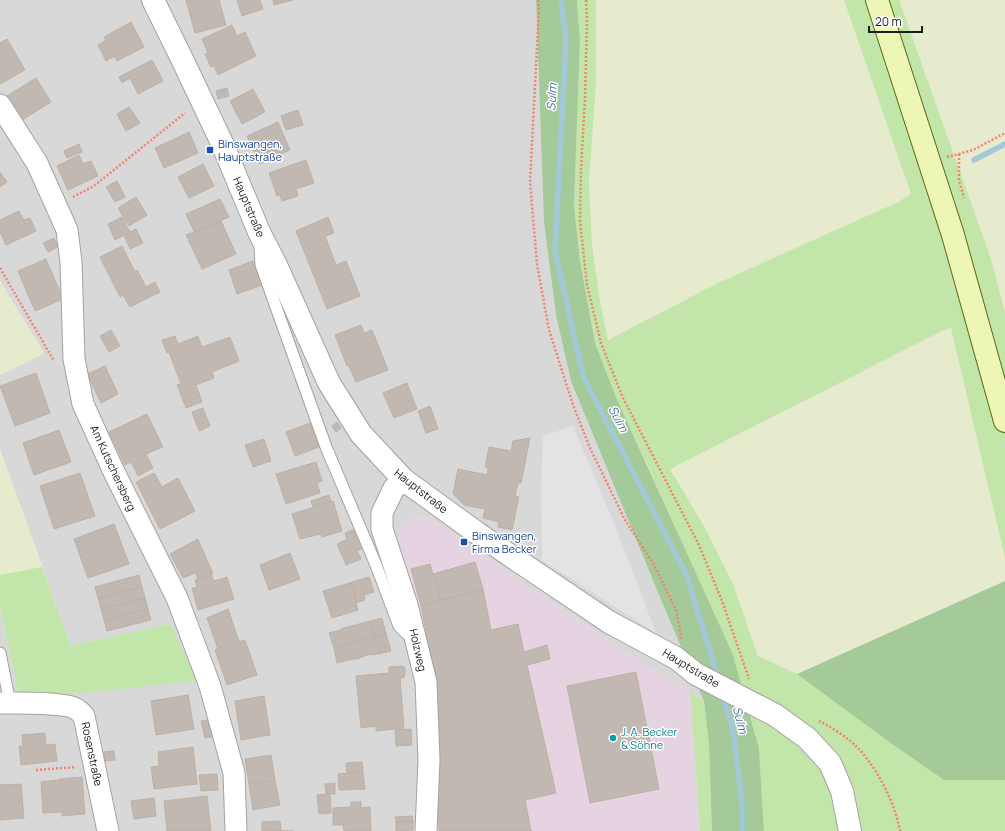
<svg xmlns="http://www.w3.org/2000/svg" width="1005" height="831" viewBox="0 0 1005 831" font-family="Manrope,sans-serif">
<rect width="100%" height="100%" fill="#edeae1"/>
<!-- residential -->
<path fill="#d9d8d8" d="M0,0H536L544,223L556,315L571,381L659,595L704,701L631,656L433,521L413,600L433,831H0V606L18,691L170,624L71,646L0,449V375L44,353L0,281Z"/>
<!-- industrial -->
<path fill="#e5d3e1" d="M420,515L433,521L631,656L690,692L700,831H433L436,763L398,546L402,528L410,518Z"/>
<!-- farmland -->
<g fill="#e7ebcd">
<path d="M596,0H844L911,194L898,202L718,283L607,340L600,301L592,245L589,181L596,83Z"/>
<path d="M899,0H1005V312L991,259Z"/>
<path d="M0,281L44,354L0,375Z"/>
<path d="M951,328L1005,558V581L797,674L758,656L733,584L705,528L670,469L942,331Z"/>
<path d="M0,449L42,567L0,575Z"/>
</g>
<!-- grass -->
<g fill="#c2e5a9">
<path d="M577,0H596V83L589,181L592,245L600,301L608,340L718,283L898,202L911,194L844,0H899L991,259L1005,312V558L951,328L942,331L670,469L705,528L733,584L758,656L797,674L944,780H1005V831H764L759,749L688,557L652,475L616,397L595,343L580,261L574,205L580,40Z"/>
<path d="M42,567L71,646L170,624L198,681L31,698L18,691L0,606V575Z"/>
<path d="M690,692L704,701L709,745L712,831H700Z"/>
</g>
<!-- forest -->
<g fill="#a3ca98">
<path d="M536,0H577L580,40L574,205L580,261L595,343L616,397L733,655L759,749L764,831H712L709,745L704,701L659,595L571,381L556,315L544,223Z"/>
<path d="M1005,581V780H944L888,741L797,674Z"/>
</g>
<!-- parking -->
<path fill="#e3e3e3" d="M573,426L614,523L656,633L542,560L541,488L543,436Z"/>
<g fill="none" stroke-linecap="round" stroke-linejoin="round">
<!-- stream -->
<g stroke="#a3c9d9" stroke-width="5.5">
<path d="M561,0L566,40L555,250L583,376L687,576L718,678"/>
<path d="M974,160L1005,144"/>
<path d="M722,694L733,730L742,802V831"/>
</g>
</g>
<!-- building -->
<g fill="#c1b8b1" stroke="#bdb1a5">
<path d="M186,0H219L226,25L195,33Z"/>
<path d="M237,0H260L263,9L242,16Z"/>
<path d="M273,0H293L274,5Z"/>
<path d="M131,22L144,47L117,61L115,56L106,61L98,45L106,40L104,37Z"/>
<path d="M232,25L237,36L245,32L256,56L218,75L214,66L211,67L205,54L208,53L202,39Z"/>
<path d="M7,39L25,70L0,84V43Z"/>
<path d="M152,60L163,81L138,94L130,78L122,83L119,77Z"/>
<path d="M36,78L51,102L22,120L7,96Z"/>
<path d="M227,88L229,96L218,99L216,91Z"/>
<path d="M253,89L265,112L242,124L230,101Z"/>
<path d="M129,107L140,123L126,131L117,114Z"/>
<path d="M298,110L303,125L286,130L281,116Z"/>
<path d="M278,122L290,150L260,164L247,136Z"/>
<path d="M189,132L198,153L164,168L155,148Z"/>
<path d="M79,144L82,152L67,158L64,151Z"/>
<path d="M79,155L83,164L91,161L98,176L68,190L57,166Z"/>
<path d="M306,160L314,183L296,189L298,196L282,201L280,195L277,196L269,173Z"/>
<path d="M203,164L214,186L189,198L178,177Z"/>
<path d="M0,172L7,182L0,187Z"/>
<path d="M117,181L125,197L115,202L106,187Z"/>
<path d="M136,197L147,215L129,226L118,208Z"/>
<path d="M220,199L229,217L194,231L186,214Z"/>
<path d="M19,211L24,220L30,218L36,231L6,245L0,232V220Z"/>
<path d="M122,217L130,232L115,240L108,224Z"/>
<path d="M328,217L334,233L325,236L336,265L346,261L360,296L327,309L296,231Z"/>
<path d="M221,221L236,254L202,269L186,235Z"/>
<path d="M136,229L143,243L130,249L124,235Z"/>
<path d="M54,238L58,247L48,252L43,243Z"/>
<path d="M122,246L135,272L137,270L146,287L155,282L160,292L130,307L123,295L120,297L100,257Z"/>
<path d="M46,259L63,299L35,311L18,271Z"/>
<path d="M253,261L262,285L237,294L229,270Z"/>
<path d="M361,325L364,333L372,330L388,370L356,382L349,366H347L335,335Z"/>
<path d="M111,330L120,346L109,352L100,336Z"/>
<path d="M175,336L178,344L198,336L202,347L230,337L239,361L212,372L214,378L196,385L202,402L186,408L177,385L181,384L169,352L167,353L162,340Z"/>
<path d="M105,366L118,394L101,403L87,374Z"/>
<path d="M36,373L50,413L15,426L0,386Z"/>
<path d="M407,383L417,409L394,418L383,393Z"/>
<path d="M430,406L438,429L426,433L418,411Z"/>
<path d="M203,408L210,426L199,431L192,412Z"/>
<path d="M147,414L163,447L146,454L153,468L138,476L131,462L125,465L109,432Z"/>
<path d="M337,422L341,428L336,432L332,426Z"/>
<path d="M310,423L319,447L295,456L286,432Z"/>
<path d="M59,430L71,462L34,475L23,443Z"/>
<path d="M530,438L521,483H518L515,496L519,497L512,530L498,527L499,522L483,518L485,509L464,505L453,494L458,469L487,475L488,467H485L489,447L511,451L513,441Z"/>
<path d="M264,439L271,461L253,467L245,445Z"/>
<path d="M316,462L322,481L317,483L320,493L286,504L276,474Z"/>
<path d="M80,473L95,516L54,529L40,486Z"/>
<path d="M154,473L162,487L178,478L195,511L160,529L136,482Z"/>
<path d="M329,495L331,502L313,507L311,501Z"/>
<path d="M333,501L342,531L322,537L321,534L300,539L292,514Z"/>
<path d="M114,524L129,564L88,578L74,539Z"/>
<path d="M357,528L365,547L357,551L361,559L346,565L337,544L347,539L345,533Z"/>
<path d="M198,539L213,574L198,579L195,573L183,578L170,554Z"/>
<path d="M290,553L300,579L269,590L260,565Z"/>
<path d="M475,562L483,589L441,600L433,574Z"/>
<path d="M430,564L441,600L421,606L411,569Z"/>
<path d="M139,575L142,587L98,598L95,587Z"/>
<path d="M211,575L214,581L227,577L234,599L198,610L192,588L197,587L195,580Z"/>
<path d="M369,577L374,592L364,595L365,600L356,603L354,596L355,593L354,588L350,586L349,583Z"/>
<path d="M350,583V586L354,588L355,593L354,596L358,610L332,618L323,591Z"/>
<path d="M142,587L145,598L101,609L98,598Z"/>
<path d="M483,589L491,630L518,624L524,652L547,645L550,659L527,665L556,793L525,800L531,831H533H439L437,686L421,606Z"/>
<path d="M145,598L148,609L104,620L101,609Z"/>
<path d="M148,609L151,620L107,631L104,620Z"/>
<path d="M228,609L239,642L245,640L257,675L227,685L215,650L218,649L207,618Z"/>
<path d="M382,618L386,634L375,637L370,621Z"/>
<path d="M370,621L375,637L334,648L329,633L341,630V629Z"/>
<path d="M386,634L391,651L378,654L381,650L379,646L377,644L374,637Z"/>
<path d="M374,637L377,644L379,646L381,650L378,654L373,655L370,654L357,659H352L337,663L334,648Z"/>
<path d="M402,666L405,668V675L403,678H400L404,728L376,731V726L361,728L356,676L389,673V667Z"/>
<path d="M636,672L659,789L590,803L567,686Z"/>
<path d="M188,695L194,729L156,735L151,701Z"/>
<path d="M264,696L270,735L241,740L235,701Z"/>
<path d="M213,719L217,736L205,738L201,721Z"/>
<path d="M411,729L412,745L396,746L395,730Z"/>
<path d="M45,733L46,745L55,744L57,761L21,765L19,746H23L22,735Z"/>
<path d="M193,747L197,784L154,789L151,767L159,766L158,752Z"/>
<path d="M114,751L115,760L105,761L104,752Z"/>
<path d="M271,755L275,780L249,784L245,759Z"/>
<path d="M362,762L363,772L347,774L346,763Z"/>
<path d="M363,772L365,789L339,790L338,774Z"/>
<path d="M217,774L218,790L201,791L199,775Z"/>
<path d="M82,777L85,814L62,816V812L43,813L41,782L59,780V779Z"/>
<path d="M275,780L280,805L253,810L249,784Z"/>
<path d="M335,783V794H326L325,784Z"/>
<path d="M21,784L24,818L0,820V785Z"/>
<path d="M330,794L331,813L319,814L317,795Z"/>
<path d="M207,796L211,831H167L164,801Z"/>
<path d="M154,798L156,816L134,819L131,801Z"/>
<path d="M351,802H361V808L370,807L371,831H344L343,825H333V808L351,807Z"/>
<path d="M412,816L413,821L396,822L395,817Z"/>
<path d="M280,821L281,831H293H262V822Z"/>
<path d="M413,821V830L396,831V822Z"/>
</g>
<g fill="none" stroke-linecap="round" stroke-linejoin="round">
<defs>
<g id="service">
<path d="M260,246L261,265L326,447L376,565L399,626L406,633L414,638"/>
<path d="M0,653L10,703"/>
</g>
<g id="minor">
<path d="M0,105L37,163L67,230L71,262L74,359L83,404L114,472L177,598L210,686L234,773L236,831"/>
<path d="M404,480L394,488L382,513V529L407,605L426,682L429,760L426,831"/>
<path d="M0,703C19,703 54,702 72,707C77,709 81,712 84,716L108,831"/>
</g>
<path id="tertiary" d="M153,0L181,57L222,143L259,232L276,265L329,383L361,434L404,480L477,533L609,622L676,658L696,674L775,715L807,738L830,763L842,791L850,831"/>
<path id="secondary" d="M877,0L953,235L1005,421"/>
</defs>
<!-- service casing -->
<use href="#service" stroke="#a2a2a2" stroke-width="13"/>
<!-- minor casing -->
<use href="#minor" stroke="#a2a2a2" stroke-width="23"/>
<!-- tertiary casing -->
<use href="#tertiary" stroke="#a2a2a2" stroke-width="24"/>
<!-- secondary casing -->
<use href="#secondary" stroke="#5a6b0a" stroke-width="24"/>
<!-- path -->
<g stroke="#f3836c" stroke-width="2.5" stroke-dasharray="2 2" stroke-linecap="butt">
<path d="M538,0L539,8L530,182L537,264L549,330L573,405L590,448L625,520L653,563L676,610L681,636V639"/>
<path d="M586,0L587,20L585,98L581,169L580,221L587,285L601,343L623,398L699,545L722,601L749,679"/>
<path d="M959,154V181L964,198"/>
<path d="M947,157L973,150L1005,133"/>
<path d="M73,197L94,186L185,113"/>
<path d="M0,268L54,361"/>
<path d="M819,721C830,726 851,740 859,749C878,770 895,803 900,831"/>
<path d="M36,770L76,767"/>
</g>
<!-- service -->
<use href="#service" stroke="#fff" stroke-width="11"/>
<!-- minor -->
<use href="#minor" stroke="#fff" stroke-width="21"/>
<!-- tertiary -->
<use href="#tertiary" stroke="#fff" stroke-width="22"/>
<!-- secondary -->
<use href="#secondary" stroke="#eef6b6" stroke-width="22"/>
</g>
<!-- markers -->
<g fill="#1a4fb4" stroke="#fff" stroke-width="1.5">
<rect x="206" y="146" width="8" height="8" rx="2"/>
<rect x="460" y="538" width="8" height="8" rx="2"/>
</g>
<circle fill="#0f9aa8" stroke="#fff" stroke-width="1.5" cx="613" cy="738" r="4"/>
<g text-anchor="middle" stroke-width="3" stroke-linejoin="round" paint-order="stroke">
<!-- transit labels -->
<g font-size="11" fill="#164399" stroke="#fff" text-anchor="start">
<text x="218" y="148">Binswangen,<tspan x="218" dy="13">Hauptstraße</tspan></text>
<text x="472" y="540">Binswangen,<tspan x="472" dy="13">Firma Becker</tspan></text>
</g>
<!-- street labels -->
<g font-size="11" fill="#1b1b1b" stroke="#fff">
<text transform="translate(249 207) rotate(67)" y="4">Hauptstraße</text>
<text transform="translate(113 468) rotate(65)" y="4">Am Kutschersberg</text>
<text transform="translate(421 491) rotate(38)" y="4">Hauptstraße</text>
<text transform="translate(418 650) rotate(77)" y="4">Holzweg</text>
<text transform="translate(691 668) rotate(31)" y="4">Hauptstraße</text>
<text transform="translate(92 754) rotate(78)" y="4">Rosenstraße</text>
</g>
<!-- culture labels -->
<g font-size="11" fill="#0d838f" stroke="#fff" text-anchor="start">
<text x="621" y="736">J. A. Becker<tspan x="621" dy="13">&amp; Söhne</tspan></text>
</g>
<!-- water labels -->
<g font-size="12" font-style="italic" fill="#4d74a6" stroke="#fff">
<text transform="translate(552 97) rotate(-87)" y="4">Sulm</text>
<text transform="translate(618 419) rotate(62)" y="4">Sulm</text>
<text transform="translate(740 720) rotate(76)" y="4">Sulm</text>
</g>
</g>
<!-- scale -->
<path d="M869 26v6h53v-6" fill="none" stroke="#1b1b1b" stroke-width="2"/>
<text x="875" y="26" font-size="12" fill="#1b1b1b" stroke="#ffffff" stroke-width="3" paint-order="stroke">20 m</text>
</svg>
